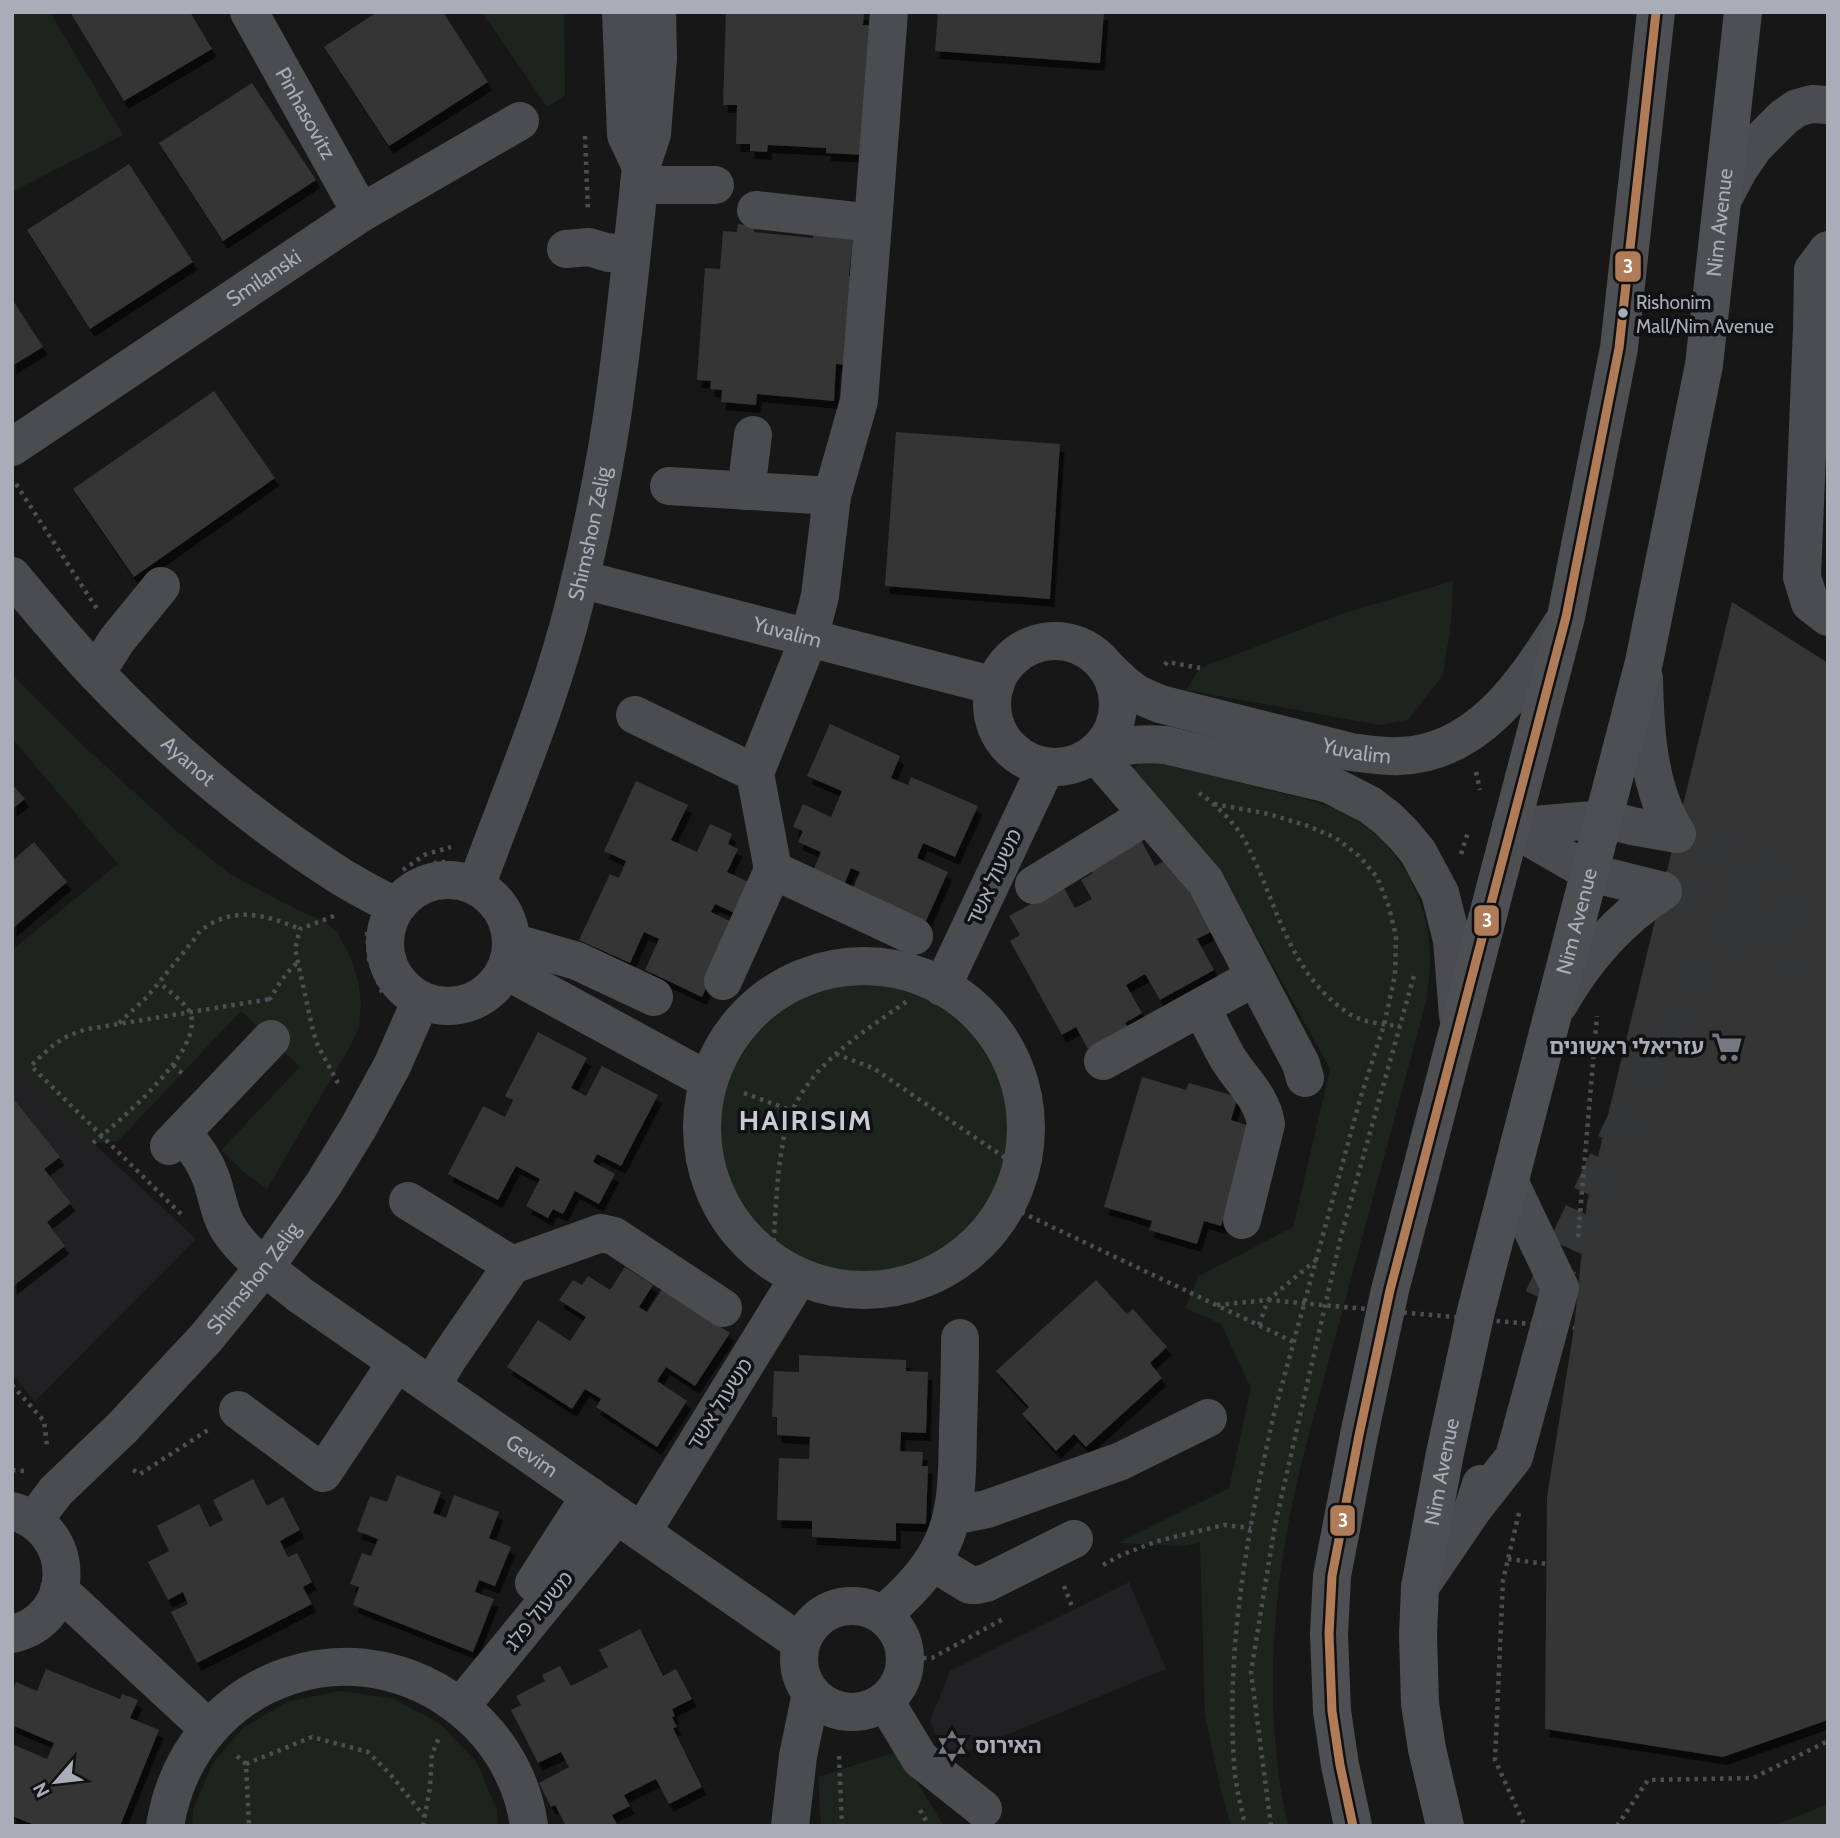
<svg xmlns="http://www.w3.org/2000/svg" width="1840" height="1838" viewBox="0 0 1840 1838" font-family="Cabin,'Noto Sans Hebrew',sans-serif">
<defs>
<filter id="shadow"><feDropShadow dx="4.5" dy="8" stdDeviation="0" flood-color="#0009"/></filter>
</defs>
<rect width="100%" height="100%" fill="#171717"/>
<!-- built -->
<g fill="#212123">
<path d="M12,1064L93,1143L196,1239L35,1401L12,1374Z"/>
<path d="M1129,1582L1166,1669L946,1760L930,1721L950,1671Z"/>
</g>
<!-- green -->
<g fill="#1d241e">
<path d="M12,12H50L123,135L12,192Z"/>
<path d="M482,12H564L565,95L547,107Z"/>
<path d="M1453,581L1451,622L1443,675L1408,720L1380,725L1186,690L1200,668L1344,613Z"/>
<path d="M12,674L88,750L179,833L230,874L299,911L323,920L337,932L350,956L358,980L361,1002L359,1028L348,1050L267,1189L245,1173L221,1150L300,1067L241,1011L118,1141L93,1143L12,1064V950L118,864L12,738Z"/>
<path d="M1150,759C1188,769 1226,779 1264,789C1291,796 1320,801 1346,814C1397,840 1428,897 1430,954C1431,970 1428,986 1426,1002L1306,1445C1274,1567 1260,1702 1288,1826H1231L1220,1787L1205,1715L1200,1543L1180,1546L1118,1543L1229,1488L1251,1388L1221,1324L1185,1308L1199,1276L1293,1227L1330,1069L1224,877L1128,775L1139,763Z"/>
<circle cx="864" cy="1128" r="179"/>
<path d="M339,1691L392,1698L439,1723L476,1761L497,1810L498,1826H192L193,1810L212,1764L244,1727L287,1702Z"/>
<path d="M898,1751L944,1826H821L818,1777Z"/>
<path d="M1828,1804V1826H1773Z"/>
</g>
<!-- building -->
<g fill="#353536" filter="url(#shadow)">
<path d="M70,12H190L212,49L124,101Z"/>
<path d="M377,12H443L488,82L389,146L324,47Z"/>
<path d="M726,12H864L863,25H877L865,155L826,153V148L768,145L767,152L750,151V144H736L737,105H723Z"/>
<path d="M938,12H1104L1100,63L935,51Z"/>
<path d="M252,83L316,180L223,241L159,143Z"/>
<path d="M129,164L193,262L90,329L27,230Z"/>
<path d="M738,224L755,226L754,232L813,238L814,232L853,235L849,276L857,277L850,365L836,364L834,401L757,394L756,405L721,402L722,390L710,389L711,381L697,380L705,268L720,269L723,231L737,232Z"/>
<path d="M12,299L43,347L12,366Z"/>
<path d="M214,391L275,478L134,577L73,489Z"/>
<path d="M896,432L1060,444L1050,599L885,586Z"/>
<path d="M1732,602L1828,663V1720L1723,1757L1545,1729L1547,1497L1574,1328L1587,1202Z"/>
<path d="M830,724L900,756L891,778L908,785L911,777L978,806L955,857L923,843L917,858L948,872L922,930L849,897L860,872L851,868L841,892L810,878L821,852L798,842L803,831L793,827L803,804L831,817L842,791L807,776Z"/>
<path d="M636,781L688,805L671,840L697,852L710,824L732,834L728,844L738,849L727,872L753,884L739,915L715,904L711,912L736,924L702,997L645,970L659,939L644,932L630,963L579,940L610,874L619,878L626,861L604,851Z"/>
<path d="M12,784L25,799L12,809Z"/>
<path d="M1141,840L1155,866L1170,858L1211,932L1197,939L1214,970L1160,1000L1145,974L1126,985L1142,1013L1125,1023L1128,1027L1088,1049L1076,1027L1062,1035L1010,941L1020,935L1009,916L1063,886L1075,908L1092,899L1081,880L1093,873L1090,868Z"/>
<path d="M34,842L67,882L12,929V861Z"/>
<path d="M538,1032L587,1058L571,1088L586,1096L602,1066L658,1095L621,1166L597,1154L593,1162L615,1174L599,1204L575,1191L563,1214L553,1209L548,1218L526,1206L540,1179L516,1166L498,1200L448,1174L483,1106L505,1117L513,1100L505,1096Z"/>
<path d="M1142,1077L1186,1090L1189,1083L1238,1097L1231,1120L1250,1126L1221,1226L1204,1221L1197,1244L1149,1230L1152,1221L1104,1207Z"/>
<path d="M12,1097L60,1157L44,1169L71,1203L47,1222L65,1246L12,1287Z"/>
<path d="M625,1267L653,1285L639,1307L647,1312L662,1289L730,1333L695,1386L666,1367L657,1381L687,1401L657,1447L596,1407L601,1399L585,1389L572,1409L507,1367L538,1320L570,1341L586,1317L559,1300L573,1280L582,1285L588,1276L610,1290Z"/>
<path d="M1096,1280L1127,1314L1133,1309L1167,1347L1150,1363L1162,1378L1086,1447L1074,1434L1056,1451L1022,1414L1029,1407L996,1371Z"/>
<path d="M799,1355L906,1360V1371L928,1372L926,1433L901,1432L900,1451L923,1452L922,1466H928L926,1524L896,1523V1541L812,1537V1521L777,1520L779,1458L809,1459L810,1437L777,1435V1417H772L774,1371L799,1372Z"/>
<path d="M397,1475L441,1492L433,1513L446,1518L454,1495L499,1512L489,1538L511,1547L495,1586L479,1580L475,1592L494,1599L473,1652L353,1605L359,1587L350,1584L362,1553L371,1556L378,1539L357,1531L370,1496L387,1502Z"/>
<path d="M253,1479L267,1506L283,1497L300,1530L280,1541L288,1557L297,1553L312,1582L303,1587L312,1604L197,1663L171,1612L188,1604L183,1592L168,1600L148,1562L169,1551L157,1526L199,1504L210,1527L223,1520L213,1500Z"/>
<path d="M640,1629L663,1676L676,1669L692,1699L672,1709L675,1716L672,1717L677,1727L673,1728L702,1787L669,1804L656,1779L624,1795L630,1806L612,1815L617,1824L615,1826H596L595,1824L591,1826H566L555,1805L551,1807L539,1783L569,1767L561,1752L538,1763L511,1710L521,1705L516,1696L545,1681L542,1675L560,1666L571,1686L608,1667L599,1650Z"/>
<path d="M46,1669L120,1699L122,1694L138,1700L130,1718L159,1730L120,1826H37L12,1816V1744L47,1759L54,1743L12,1725V1692L16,1682L37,1691Z"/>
</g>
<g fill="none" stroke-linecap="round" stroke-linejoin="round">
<!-- minor-tunnel -->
<g stroke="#343537" stroke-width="38" stroke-dasharray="38 19" stroke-linecap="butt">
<path d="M1669,890L1721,881L1762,891L1789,984"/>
<path d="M1663,891L1750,920L1789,917L1796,890L1772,868L1677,834"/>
<path d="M1543,1299L1706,950L1743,941L1781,956"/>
</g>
<!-- path -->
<g stroke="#4d4e52" stroke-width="4.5" stroke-dasharray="3.5 5" stroke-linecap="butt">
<path d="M585,136L588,211"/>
<path d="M16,484L97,609"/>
<path d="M1165,665L1167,662L1200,668"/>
<path d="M1476,772L1480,790"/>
<path d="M1199,793C1215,804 1234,822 1244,839C1277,900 1286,971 1348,1013C1360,1022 1385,1025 1400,1026"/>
<path d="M1214,804L1269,814L1308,826L1336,838L1359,856L1377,877L1389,907L1396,936L1395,975L1384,1025L1361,1096L1274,1414C1248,1528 1226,1645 1234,1763C1235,1784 1241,1805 1245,1826"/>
<path d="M1461,854L1468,832"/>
<path d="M403,870L424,855L451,847"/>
<path d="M410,873L438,862H445"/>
<path d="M334,916L300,929L295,949L313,1031L318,1046L339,1085"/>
<path d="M367,932L369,960L383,994"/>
<path d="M376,940L377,961L388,984"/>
<path d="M271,1000L270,999C278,985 285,974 297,963"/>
<path d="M119,1023L147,997L197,936C200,930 203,929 209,925C239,906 271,917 300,929"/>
<path d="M836,1054L873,1068L1020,1168"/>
<path d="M173,1065L185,1076"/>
<path d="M744,1093L793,1111"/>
<path d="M93,1143C118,1122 206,1049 190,1013C186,1003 167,990 159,982"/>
<path d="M1006,1205L1294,1342"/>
<path d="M181,1214L31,1066C51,1046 61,1036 88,1029L270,999"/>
<path d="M1578,1237L1597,1016"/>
<path d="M773,1250C776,1214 776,1178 783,1143C784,1136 785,1128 788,1121C808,1065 861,1034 907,1001"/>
<path d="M1217,1305L1268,1300L1316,1260"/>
<path d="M1259,1325L1268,1300"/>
<path d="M12,1385L44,1421L47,1446"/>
<path d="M12,1470L24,1471"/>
<path d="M133,1470L140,1474L208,1430"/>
<path d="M1519,1513L1503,1580L1495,1760L1525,1826"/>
<path d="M1508,1559L1547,1564"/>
<path d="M1103,1565L1121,1555L1158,1541L1190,1533L1224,1525L1251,1528"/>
<path d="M1064,1586L1073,1609"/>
<path d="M906,1658H932L1003,1619"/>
<path d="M237,1756L246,1764L249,1826"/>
<path d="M839,1756L842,1826"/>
<path d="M246,1764L312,1737L368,1752L390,1774L424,1816"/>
<path d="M920,1810L929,1826"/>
<path d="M423,1826L430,1788L432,1754L439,1738"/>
<path d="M1271,1826L1251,1672L1275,1525L1341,1236L1415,972"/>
<path d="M1617,1826L1648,1780L1753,1778L1828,1741"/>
</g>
<!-- minor -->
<g stroke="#4b4c50" stroke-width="38">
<path id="s1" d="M249,12L361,213"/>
<path d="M621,12L626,135L641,167"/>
<path d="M639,185H715"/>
<path d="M1724,197L1739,169L1754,147L1784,117L1797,108L1812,104L1828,105"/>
<path d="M756,210L873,223L859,401L832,496L820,596L809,638L755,773L773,870L914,936"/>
<path d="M873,223L889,12"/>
<path d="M566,249L589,247L609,253L632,251"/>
<path d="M1828,250L1813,270L1812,328L1802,577L1810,603L1828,617"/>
<path id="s2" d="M12,447L361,213L520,121"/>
<path d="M669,486L832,496"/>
<path d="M746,491L753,435"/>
<path id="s3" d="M12,576C39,608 66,641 95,672C168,749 251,819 340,876C358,887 377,897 396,907"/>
<path id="s4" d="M580,579L995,686"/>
<circle cx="1055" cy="704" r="63"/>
<path id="s5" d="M1105,666L1124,684L1137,694L1160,704L1351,752C1367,754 1383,757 1399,756C1477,754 1524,684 1561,625"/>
<path d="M96,673L117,640L161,586"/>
<path d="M1644,678C1645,730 1648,789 1677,834"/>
<path d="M635,715L755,773"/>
<path d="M1097,752C1120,745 1141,743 1166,745L1329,784L1370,805L1388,819L1404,835L1418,852L1440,893L1452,940L1458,1016"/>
<path d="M1095,753L1205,881L1301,1064L1305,1078"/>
<path d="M1511,827L1605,819L1632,826L1677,834"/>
<path d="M1511,827L1591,873L1663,891"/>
<circle cx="448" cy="943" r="63"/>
<path d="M1034,885L1148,815"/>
<path id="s6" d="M476,886C511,791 551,699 575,601C592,531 607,460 616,388C626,315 633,241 641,167L652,134L658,58L657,12"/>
<path d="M512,942L577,961L654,997"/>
<circle cx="864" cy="1128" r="162"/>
<path d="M505,970L709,1081"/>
<path d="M723,981L773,870"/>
<path d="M942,987L1046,767"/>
<path d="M1559,1004C1585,958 1620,919 1663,891"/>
<path d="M1201,1007C1210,1024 1218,1041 1227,1057C1240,1079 1262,1097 1266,1124L1242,1220"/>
<path d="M1103,1061L1255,977"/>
<path id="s7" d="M182,1133C194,1146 205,1161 211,1178C218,1197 219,1217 232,1234C249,1258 277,1276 300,1295L801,1643"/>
<path d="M169,1146L271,1039"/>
<path d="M408,1201L512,1265"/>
<path d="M432,1386L447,1360L512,1265L601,1233L614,1236L723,1308"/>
<path d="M238,1410L323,1473L397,1362"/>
<path d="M1473,1509L1514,1457L1560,1288L1510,1183"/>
<path d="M12,1511C78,1529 78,1619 12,1634"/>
<path d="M952,1516L987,1509L1121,1461L1208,1418"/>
<path id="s8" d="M34,1520L56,1491L122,1428L206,1338L273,1256L323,1185L358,1128L392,1066L421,1000"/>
<path d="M642,1532L799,1277"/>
<path d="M932,1562L970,1585H977L986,1583L1074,1539"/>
<path d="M534,1583L590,1496"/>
<path d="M1420,1587L1473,1509L1481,1484"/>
<path d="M59,1590L209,1729"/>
<circle cx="852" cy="1659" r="53"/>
<path d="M882,1615C905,1596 925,1576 939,1550C959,1513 957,1470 958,1430C959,1399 960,1369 960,1338"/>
<path d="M885,1701L920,1759L983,1809"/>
<path d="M461,1706L617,1515"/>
<path d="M165,1826C190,1672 367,1614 478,1723C505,1750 524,1787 529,1826"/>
<path d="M790,1826L798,1756L811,1693"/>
</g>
<!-- major -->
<g stroke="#4d4f52" stroke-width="38">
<path d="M1353,1826L1340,1765L1332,1711L1329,1634L1332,1576L1359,1435L1390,1290L1566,617L1619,348L1656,12"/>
<path id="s9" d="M1445,1826L1427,1749L1420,1704L1418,1635L1420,1587L1445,1453L1476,1311L1644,662L1704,365L1743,12"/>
</g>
<!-- path-bridge -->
<path stroke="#4d4e52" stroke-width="4.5" stroke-dasharray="3.5 5" stroke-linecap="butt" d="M1268,1300L1574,1328"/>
<defs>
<path id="bus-1" d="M1353,1826L1340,1765L1332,1711L1329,1634L1332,1576L1359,1435L1390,1290L1566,617L1619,348L1656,12"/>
</defs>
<!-- bus-1 casing -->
<use href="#bus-1" stroke="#111113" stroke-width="14"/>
<!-- bus-1 -->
<use href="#bus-1" stroke="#b07c57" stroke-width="9"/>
</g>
<!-- icons -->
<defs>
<symbol id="supermarket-bare" viewBox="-9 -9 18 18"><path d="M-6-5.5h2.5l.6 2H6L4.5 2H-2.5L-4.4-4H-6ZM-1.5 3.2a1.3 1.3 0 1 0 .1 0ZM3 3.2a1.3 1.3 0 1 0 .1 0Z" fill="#757880" stroke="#111113" stroke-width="2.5" paint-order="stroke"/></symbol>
<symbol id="synagogue-bare" viewBox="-9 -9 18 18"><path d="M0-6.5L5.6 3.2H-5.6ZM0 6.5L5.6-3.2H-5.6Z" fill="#757880" stroke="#111113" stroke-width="2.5" paint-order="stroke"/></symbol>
</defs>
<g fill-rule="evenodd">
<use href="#supermarket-bare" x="1705" y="1025" width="44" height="44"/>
<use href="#synagogue-bare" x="930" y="1724" width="44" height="44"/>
</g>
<!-- markers -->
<circle fill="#a8adb8" stroke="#111113" stroke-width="2.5" cx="1623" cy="313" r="6"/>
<g text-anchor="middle" stroke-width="7" stroke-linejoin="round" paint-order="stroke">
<!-- bus labels -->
<g font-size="19" fill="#a8adb8" stroke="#111113" text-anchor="start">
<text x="1636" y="309">Rishonim<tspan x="1636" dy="24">Mall/Nim Avenue</tspan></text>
</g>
<!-- street labels -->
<g font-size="21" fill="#a8adb8" stroke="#111113">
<text dy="7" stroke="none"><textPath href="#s1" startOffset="116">Pinhasovitz</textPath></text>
<text dy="7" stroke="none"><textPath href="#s9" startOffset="1640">Nim Avenue</textPath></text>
<text dy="7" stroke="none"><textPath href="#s2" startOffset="303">Smilanski</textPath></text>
<text dy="7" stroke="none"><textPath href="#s6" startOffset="371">Shimshon Zelig</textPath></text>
<text dy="7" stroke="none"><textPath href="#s4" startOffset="214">Yuvalim</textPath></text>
<text dy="7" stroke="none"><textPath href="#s5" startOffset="270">Yuvalim</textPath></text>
<text dy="7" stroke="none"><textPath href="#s3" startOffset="256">Ayanot</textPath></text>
<text transform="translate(994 877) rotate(-65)" y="7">משעול אשד</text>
<text dy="7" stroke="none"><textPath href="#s9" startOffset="926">Nim Avenue</textPath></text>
<text dy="7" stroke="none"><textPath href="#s8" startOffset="327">Shimshon Zelig</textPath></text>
<text transform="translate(720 1404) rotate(-58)" y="7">משעול אשד</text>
<text dy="7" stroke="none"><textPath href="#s7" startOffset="488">Gevim</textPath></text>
<text dy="7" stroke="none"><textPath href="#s9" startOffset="359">Nim Avenue</textPath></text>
<text transform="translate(539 1611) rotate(-51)" y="7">משעול פלג</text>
</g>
<!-- poi labels -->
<g font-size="21" font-weight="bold" fill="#a8adb8" stroke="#111113" text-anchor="end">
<text x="1704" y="1054">עזריאלי ראשונים</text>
<text x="975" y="1753" text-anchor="start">האירוס</text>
</g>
<!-- district labels -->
<g font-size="28" font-weight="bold" letter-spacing="2" fill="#c9ccd4" stroke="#111113">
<text x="806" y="1130">HAIRISIM</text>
</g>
</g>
<g stroke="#111113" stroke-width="2.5">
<rect x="1614" y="250" width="28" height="33" rx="7" fill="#b07c57"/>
<rect x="1473" y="904" width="27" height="33" rx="7" fill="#b07c57"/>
<rect x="1329" y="1504" width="27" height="33" rx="7" fill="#b07c57"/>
</g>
<g font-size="19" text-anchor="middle" font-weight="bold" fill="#fff">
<text x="1628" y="273">3</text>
<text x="1487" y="927">3</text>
<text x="1343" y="1527">3</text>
</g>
<!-- border -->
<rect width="1840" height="1838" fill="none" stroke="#a8adb8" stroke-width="28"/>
<!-- north arrow -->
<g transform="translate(56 1782) rotate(242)" stroke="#111113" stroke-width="5" paint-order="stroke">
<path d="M0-5L12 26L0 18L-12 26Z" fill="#a8adb8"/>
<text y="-10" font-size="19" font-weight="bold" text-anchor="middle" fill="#a8adb8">N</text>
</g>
</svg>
